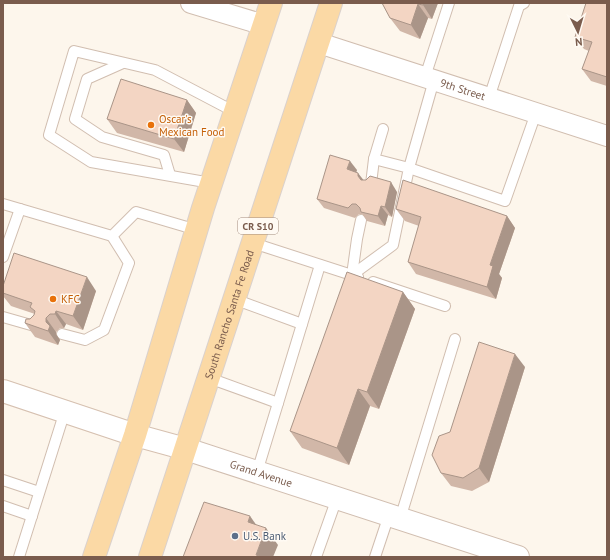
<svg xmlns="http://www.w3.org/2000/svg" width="610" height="560" viewBox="0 0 610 560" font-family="'PT Sans',sans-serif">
<rect width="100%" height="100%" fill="#fdf6ec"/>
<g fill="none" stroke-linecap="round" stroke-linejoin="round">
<defs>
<g id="service">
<path d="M123,63L87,79L75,119L102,137L164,155L170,175"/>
<path d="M425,77L449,3"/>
<path d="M434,80L409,168L505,201L536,113"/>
<path d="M489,98L519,6L524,3"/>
<path d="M211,183L91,162L49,135L74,51L155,70L235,112"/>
<path d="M371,184L374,159"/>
<path d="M3,204L112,236L136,212L197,230"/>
<path d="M253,243L358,277"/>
<path d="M3,257L20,209"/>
<path d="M352,275L393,245L409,168L374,159L383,129"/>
<path d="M352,275L357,239L361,220"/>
<path d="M373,282L445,306"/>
<path d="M234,299L302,324"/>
<path d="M3,317L38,327"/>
<path d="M62,334L85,340L104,330L129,263L112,236"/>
<path d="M209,378L278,403"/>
<path d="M257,472L320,265"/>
<path d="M3,480L39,492"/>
<path d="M3,506L32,516"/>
<path d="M400,519L455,339"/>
<path d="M19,557L65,411"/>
<path d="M316,557L337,498"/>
<path d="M375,557L389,515"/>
</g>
<g id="minor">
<path d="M191,3L264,25"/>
<path id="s1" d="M319,43L607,136"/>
</g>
<g id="tertiary">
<path id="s2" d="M186,449L518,557"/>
</g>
<path id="secondary" d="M3,391L135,435L186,449"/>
<g id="primary">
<path d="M94,557L135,435L203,208L271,3"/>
<path id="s3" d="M150,557L331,3"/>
</g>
</defs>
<!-- service casing -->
<use href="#service" stroke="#d1beb0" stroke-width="12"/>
<!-- minor casing -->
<use href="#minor" stroke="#d1beb0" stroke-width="22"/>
<!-- tertiary casing -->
<use href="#tertiary" stroke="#d1beb0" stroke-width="24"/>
<!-- secondary casing -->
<use href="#secondary" stroke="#d6c0b0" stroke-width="24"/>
<!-- primary casing -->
<use href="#primary" stroke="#dad1cd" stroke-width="24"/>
<!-- service -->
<use href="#service" stroke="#fff" stroke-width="10"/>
<!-- minor -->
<use href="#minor" stroke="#fff" stroke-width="20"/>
<!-- tertiary -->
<use href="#tertiary" stroke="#fff" stroke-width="22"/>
<!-- secondary -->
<use href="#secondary" stroke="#fff" stroke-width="22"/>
<!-- primary -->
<use href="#primary" stroke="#fbd9a5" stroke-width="22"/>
</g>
<!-- wall -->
<g fill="#d1b7a8">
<path d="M382,3H438L432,19L428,18L420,39L400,31L390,18Z"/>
<path d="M607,3V86L591,81L582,69L589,51L584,49L575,37Z"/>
<path d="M187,100L196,113L184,152L117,133L107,119Z"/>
<path d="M357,170L356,172L363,180L397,192L392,217L388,215L385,226L367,221L362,214H359L355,218L324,208L317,199Z"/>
<path d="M396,209L507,216L515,228L499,274L502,278L496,299L416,274L408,262L419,226L405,221Z"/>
<path d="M3,286L96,291L83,330L66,324L64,328H60L56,332V334L60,340L58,345L35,337L25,323L30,319L35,314L11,306L3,296Z"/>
<path d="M403,292L415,309L379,409L370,406L349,465L302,448L290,431Z"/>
<path d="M525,367L489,482L472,491L451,486L441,473L450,432Z"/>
</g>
<!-- shaded-wall -->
<g fill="#aa9588">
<path d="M423,3H438L432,19L423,5Z"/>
<path d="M418,4L428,18L420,39L411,25Z"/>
<path d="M187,100L196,113L184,152L174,139Z"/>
<path d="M350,161L357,170L354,179L347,169Z"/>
<path d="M358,173L365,182V186L358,176Z"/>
<path d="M391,182L397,192L392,217L385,207Z"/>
<path d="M381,206L388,215L385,226L378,216Z"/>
<path d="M507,216L515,228L499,274L502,278L496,299L487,287L490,265Z"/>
<path d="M87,277L96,291L83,330L73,316Z"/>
<path d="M403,292L415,309L379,409L367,392Z"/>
<path d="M56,311L66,324L64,328L55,314Z"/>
<path d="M46,318L56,332V334L60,340L58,345L48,331L46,322Z"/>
<path d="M515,354L525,367L489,482L479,468Z"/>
<path d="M358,389L370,406L349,465L337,448Z"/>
<path d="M250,516L262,533L248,522Z"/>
<path d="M266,528L278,545L273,557H258L256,555Z"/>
</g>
<!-- building -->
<g fill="#f3d5c3" stroke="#aa9588">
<path d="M382,3H423V5L418,4L411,25L390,18Z"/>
<path d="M586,3H607V77L582,69L592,42L575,37Z"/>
<path d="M121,79L187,100L174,139L107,119Z"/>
<path d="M330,155L350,161L347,169L358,173V176L361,180H366L370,176L391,182L385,207L381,206L378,216L361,212L360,208L356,204H352L348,208L317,199Z"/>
<path d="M403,180L507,216L490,265L493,266L487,287L408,262L421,217L396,209Z"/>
<path d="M14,253L87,277L73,316L56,311L55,314H50L46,318V322L50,326L48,331L25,323L26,319H30L34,315L35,311L30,307L32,303L3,293V286Z"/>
<path d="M347,272L403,292L367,392L358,389L337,448L290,431Z"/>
<path d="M479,342L515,354L479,468L463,478L441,473L432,455L439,436L450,432Z"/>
<path d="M204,502L250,516L248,522L266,528L256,555L263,557H183Z"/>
</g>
<!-- markers -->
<g fill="#e8710a" stroke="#fffaf3" stroke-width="1.5">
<circle cx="151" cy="125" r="4"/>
<circle cx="53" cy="299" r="4"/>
</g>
<circle fill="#5c6f8a" stroke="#fffaf3" stroke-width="1.5" cx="235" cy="536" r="4"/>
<g text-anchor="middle" stroke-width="3" stroke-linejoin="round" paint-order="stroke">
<!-- shield labels -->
<rect fill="#fffaf3" stroke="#a28b7f" stroke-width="1" x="238" y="218" width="40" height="16" rx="3"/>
<g font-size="10" font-weight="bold" fill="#7a5c4d">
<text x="258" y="230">CR S10</text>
</g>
<!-- street labels -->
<g font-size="11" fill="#7a5c4d" stroke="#fffaf3">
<text dy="4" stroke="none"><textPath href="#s1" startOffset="151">9th Street</textPath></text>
<text dy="4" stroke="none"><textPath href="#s3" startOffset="255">South Rancho Santa Fe Road</textPath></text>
<text dy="4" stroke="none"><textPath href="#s2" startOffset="79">Grand Avenue</textPath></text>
</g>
<!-- food labels -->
<g font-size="11" fill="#c56008" stroke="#fffaf3" text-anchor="start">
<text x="159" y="123">Oscar's<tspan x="159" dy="13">Mexican Food</tspan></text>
<text x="61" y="303">KFC</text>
</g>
<!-- service labels -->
<g font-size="11" fill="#4e5e75" stroke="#fffaf3" text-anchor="start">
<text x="243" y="540">U.S. Bank</text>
</g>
</g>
<!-- border -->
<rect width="610" height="560" fill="none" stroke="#7a5c4d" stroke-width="8"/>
<!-- north arrow -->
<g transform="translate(578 32) rotate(175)" stroke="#fffaf3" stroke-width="3" paint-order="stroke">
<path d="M0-3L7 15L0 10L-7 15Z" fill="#7a5c4d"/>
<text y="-6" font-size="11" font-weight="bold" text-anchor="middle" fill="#7a5c4d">N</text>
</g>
</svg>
